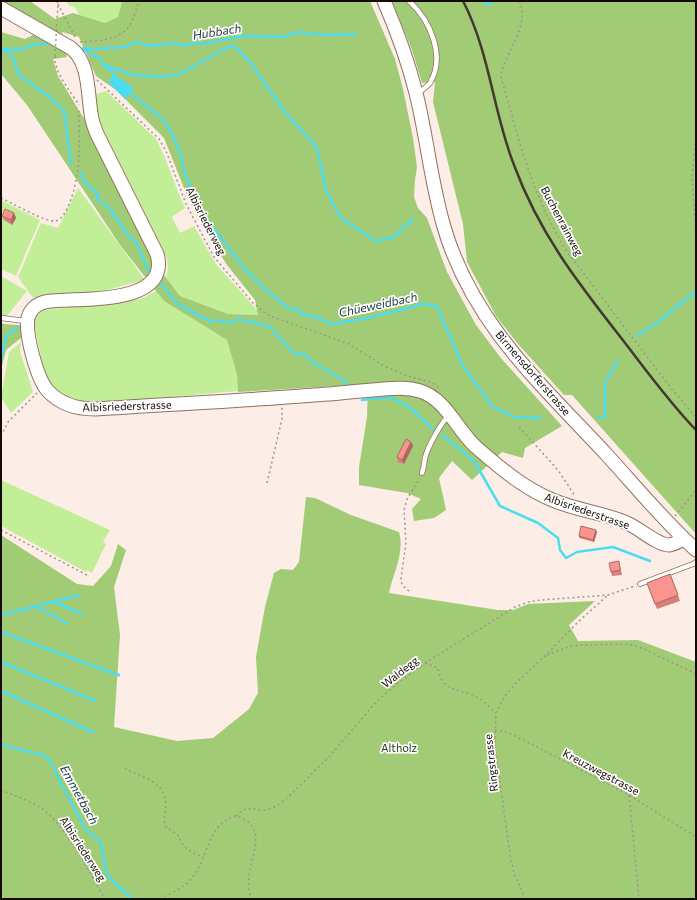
<svg xmlns="http://www.w3.org/2000/svg" width="697" height="900" viewBox="0 0 697 900" font-family="Commissioner,sans-serif">
<rect width="100%" height="100%" fill="#fceee6"/>
<path fill="#c3ee98" d="M66 1H122L118 17 105 23 79 15 75 7 69 6Z
M106 91 156 139 164 155 178 192 185 208 172 217 180 233 194 226 216 264 258 311 259 315 228 314 180 296 166 278 168 269 167 259 101 126 96 111 95 94Z
M78 188 145 280 95 293 49 295 33 298 18 277 41 223 58 228Z
M1 200 40 220 16 276 1 269Z
M1 276 27 291 6 317 1 314Z
M156 291 164 301 227 340 237 375 238 391 89 404 62 397 45 376 33 319 44 310 141 299Z
M21 342 20 351 33 392 11 413 1 397 9 352Z
M1 480 110 530 103 542 106 544 92 573 87 570 86 572 1 526Z"/>
<path fill="#a1cb74" fill-rule="evenodd" d="M1 1H30L55 19 73 13 105 23 118 17 122 1H370L395 59 403 89 413 138 417 167 415 180 414 197 418 208 427 218 447 272 476 325 500 357 562 426 525 448 523 458 502 452 472 480 452 461 439 478 446 510 434 518 414 521 412 509 421 499 407 493 359 485V467L367 417 368 384 238 392 237 375 227 340 164 301 120 245 27 105 1 74V32L25 39 49 27ZM62 32 79 37 96 76 116 90 164 138 188 198 202 225 227 265 255 300 258 315 228 314 180 296 151 258 88 125 58 76 53 59 67 57Z
M392 1H696V534L572 395H564L518 344 496 316 467 262 463 224 433 102 435 82 422 83 412 50Z
M1 324 20 325 22 337 6 350 1 370Z
M306 497 315 498 351 515 399 532C405 552 393 574 389 593L498 610H513L528 604 595 601 569 625 578 641 638 640 696 662V899H1V535L77 584 93 586 111 566 118 544 126 550 114 587 120 635 114 727 177 741 213 738 249 709 258 693 256 657 265 607 274 573 281 569 293 570 299 562Z"/>
<path fill="#4cdcf1" d="M113 74H116V76L134 88 125 99 109 83Z"/>
<g fill="none" stroke-linecap="round" stroke-linejoin="round">
<path stroke="#4cdcf1" stroke-width="2.5" d="M483 1 486 4 493 1
M83 48 94 49 125 47 138 42 150 46 176 43 184 46 195 43 202 44 244 36 283 37 297 32 330 35 356 34
M1 49 13 56 18 74 48 96 64 110 71 164
M3 49H22L33 45 51 43
M83 49 92 55 98 57 104 65 115 74
M104 65 134 75 162 77 180 74 226 48 234 46 250 62 285 112 317 148 326 190 341 218 376 241 392 238 413 219
M130 93 164 120 172 134 181 155 184 171 201 212 245 269 265 289 288 308 298 310 303 315 314 316 332 324 363 319 413 307 421 304 436 305 463 366 492 406 514 417 541 418
M81 173 85 183 98 194 96 198 113 211 112 216 117 218 127 234 136 242 149 272
M162 284 172 298 179 305H182L188 311 191 310 198 316 206 318 210 322 214 320 230 323 238 319 269 326 294 353 306 355 312 362 344 380 350 387
M637 336 654 325 696 291
M1 360 6 336 17 328
M362 400 389 397 408 406 433 429
M598 417H605V383L618 360
M442 435 474 461 500 506 538 523 558 538 560 550 566 558 577 552 613 547 650 561
M54 602 82 614
M36 607 67 623
M1 615 80 595
M1 632 119 675
M1 662 96 701
M1 691 93 732
M1 744 5 746 44 755 50 761 63 787 86 830 100 841 107 875 132 899"/>
<g stroke="#917160" stroke-width="6">
<path id="service" d="M409 1C430 20 446 56 430 83 427 87 422 90 418 93
M1 318 26 321
M422 473C424 468 424 463 425 458 428 446 440 425 448 416
M640 584 693 564 696 562"/>
</g>
<g stroke="#917160" stroke-width="15">
<path id="secondary" d="M384 1C397 31 408 61 416 93 427 137 431 183 444 227 472 323 541 384 607 455 636 487 664 521 696 550
M1 8 71 48C91 64 87 96 92 119 93 124 95 129 97 134L157 254C170 300 97 299 69 300 58 301 45 299 36 306 32 309 29 314 28 318 25 334 37 379 48 391 61 405 77 409 95 409 168 404 241 401 314 395 333 394 352 392 372 390 388 389 404 386 420 391 446 399 457 430 476 447 500 468 526 490 555 501 579 511 606 513 629 524 640 529 658 545 669 545 675 544 679 541 684 539"/>
</g>
<path stroke="#a0938c" stroke-width="1.5" stroke-dasharray="2 3" stroke-linecap="butt" d="M57 1 58 4 57 21
M519 1C531 28 504 51 501 77L522 151 531 177 545 212 565 249 671 388 696 417
M58 4 76 39
M80 42C95 41 114 41 126 30 133 23 136 10 139 1
M55 56C53 71 71 92 79 105
M97 80 159 139 166 151 186 204 214 257 253 303 268 315 349 344 384 366 408 376 431 382 438 387 437 388
M696 139 692 176 696 234
M1 198C12 203 45 222 55 221 69 219 76 182 78 170 80 150 79 130 79 111
M1 330 3 324
M519 427 558 470 575 496
M1 436 8 422 37 393
M267 483 282 419V407
M675 516 696 490
M1 530 87 575
M409 591 402 585 401 578 406 543 404 510 407 499 420 478
M547 655 568 647 581 645 628 644 642 648 696 674
M425 663 438 668C442 695 463 687 480 699 486 703 491 709 496 713
M495 730 507 732 537 747 629 795 696 837
M125 768C138 776 161 781 165 797 167 807 163 817 165 826L179 836C182 848 192 853 203 857
M1 790C14 796 29 800 41 808 66 825 89 872 105 899
M629 795 639 899
M236 816C247 804 252 811 265 810 273 809 281 803 287 798L329 757 376 702 398 683 425 663 515 607 528 602 541 600 608 595 635 586
M160 899C170 893 184 888 191 879 209 859 206 824 236 816 239 817 244 819 247 821 265 834 250 860 249 877 248 884 249 892 251 899
M526 899 514 874 510 854 495 746 496 713 504 697 516 683 546 655 578 622 608 595"/>
<use href="#service" stroke="#fff" stroke-width="4.5"/>
<use href="#secondary" stroke="#fff" stroke-width="13"/>
<path stroke="#443832" stroke-width="2.5" d="M463 1C490 53 493 112 514 165 539 233 578 283 622 339 646 370 669 402 696 430"/>
<path stroke="#a0938c" stroke-width="1.5" stroke-dasharray="2 3" stroke-linecap="butt" d="M55 56 57 21"/>
</g>
<path fill="#d67f7b" d="M14 213 16 218 12 225 4 220 2 216Z
M411 442 413 446 404 464 398 462 397 457Z
M597 532 594 542 579 538V536Z
M620 565 622 575 612 576 611 572Z
M670 574 680 601 657 609 647 583Z"/>
<path fill="#ae6864" d="M14 213 16 218 12 225 11 220Z
M411 442 413 446 404 464 402 460Z
M596 530 597 532 594 542 593 540Z"/>
<path fill="#f9948f" stroke="#ae6864" d="M5 209 14 213 11 220 2 216Z
M406 439 411 442 402 460 397 457Z
M581 526 596 530 593 540 579 536Z
M619 561 620 570 611 572 609 563Z
M670 574 678 595 655 604 647 583Z"/>
<g text-anchor="middle" stroke-width="3.5" stroke-linejoin="round" paint-order="stroke">
<g font-size="11" fill="#150a04" stroke="#fefefe">
<text transform="translate(206 221) rotate(63)" y="4">Albisriederweg</text>
<text transform="translate(562 221) rotate(62)" y="4">Buchenrainweg</text>
<text transform="translate(533 373) rotate(49)" y="4">Birmensdorferstrasse</text>
<text transform="translate(127 406) rotate(-2)" y="4">Albisriederstrasse</text>
<text transform="translate(587 511) rotate(19)" y="4">Albisriederstrasse</text>
<text transform="translate(400 672) rotate(-38)" y="4">Waldegg</text>
<text transform="translate(491 763) rotate(-96)" y="4">Ringstrasse</text>
<text transform="translate(601 772) rotate(28)" y="4">Kreuzwegstrasse</text>
<text transform="translate(83 849) rotate(57)" y="4">Albisriederweg</text>
</g>
<g font-size="11" fill="#253612" stroke="#fefefe">
<text x="399" y="752">Altholz</text>
</g>
<g font-size="12" font-style="italic" fill="#1c3438" stroke="#fefefe">
<text transform="translate(217 32) rotate(-9)" y="4">Hubbach</text>
<text transform="translate(378 305) rotate(-12)" y="4">Chüeweidbach</text>
<text transform="translate(79 795) rotate(61)" y="4">Emmetbach</text>
</g>
</g>
<rect width="697" height="900" fill="none" stroke="#150a04" stroke-width="4"/>
</svg>
